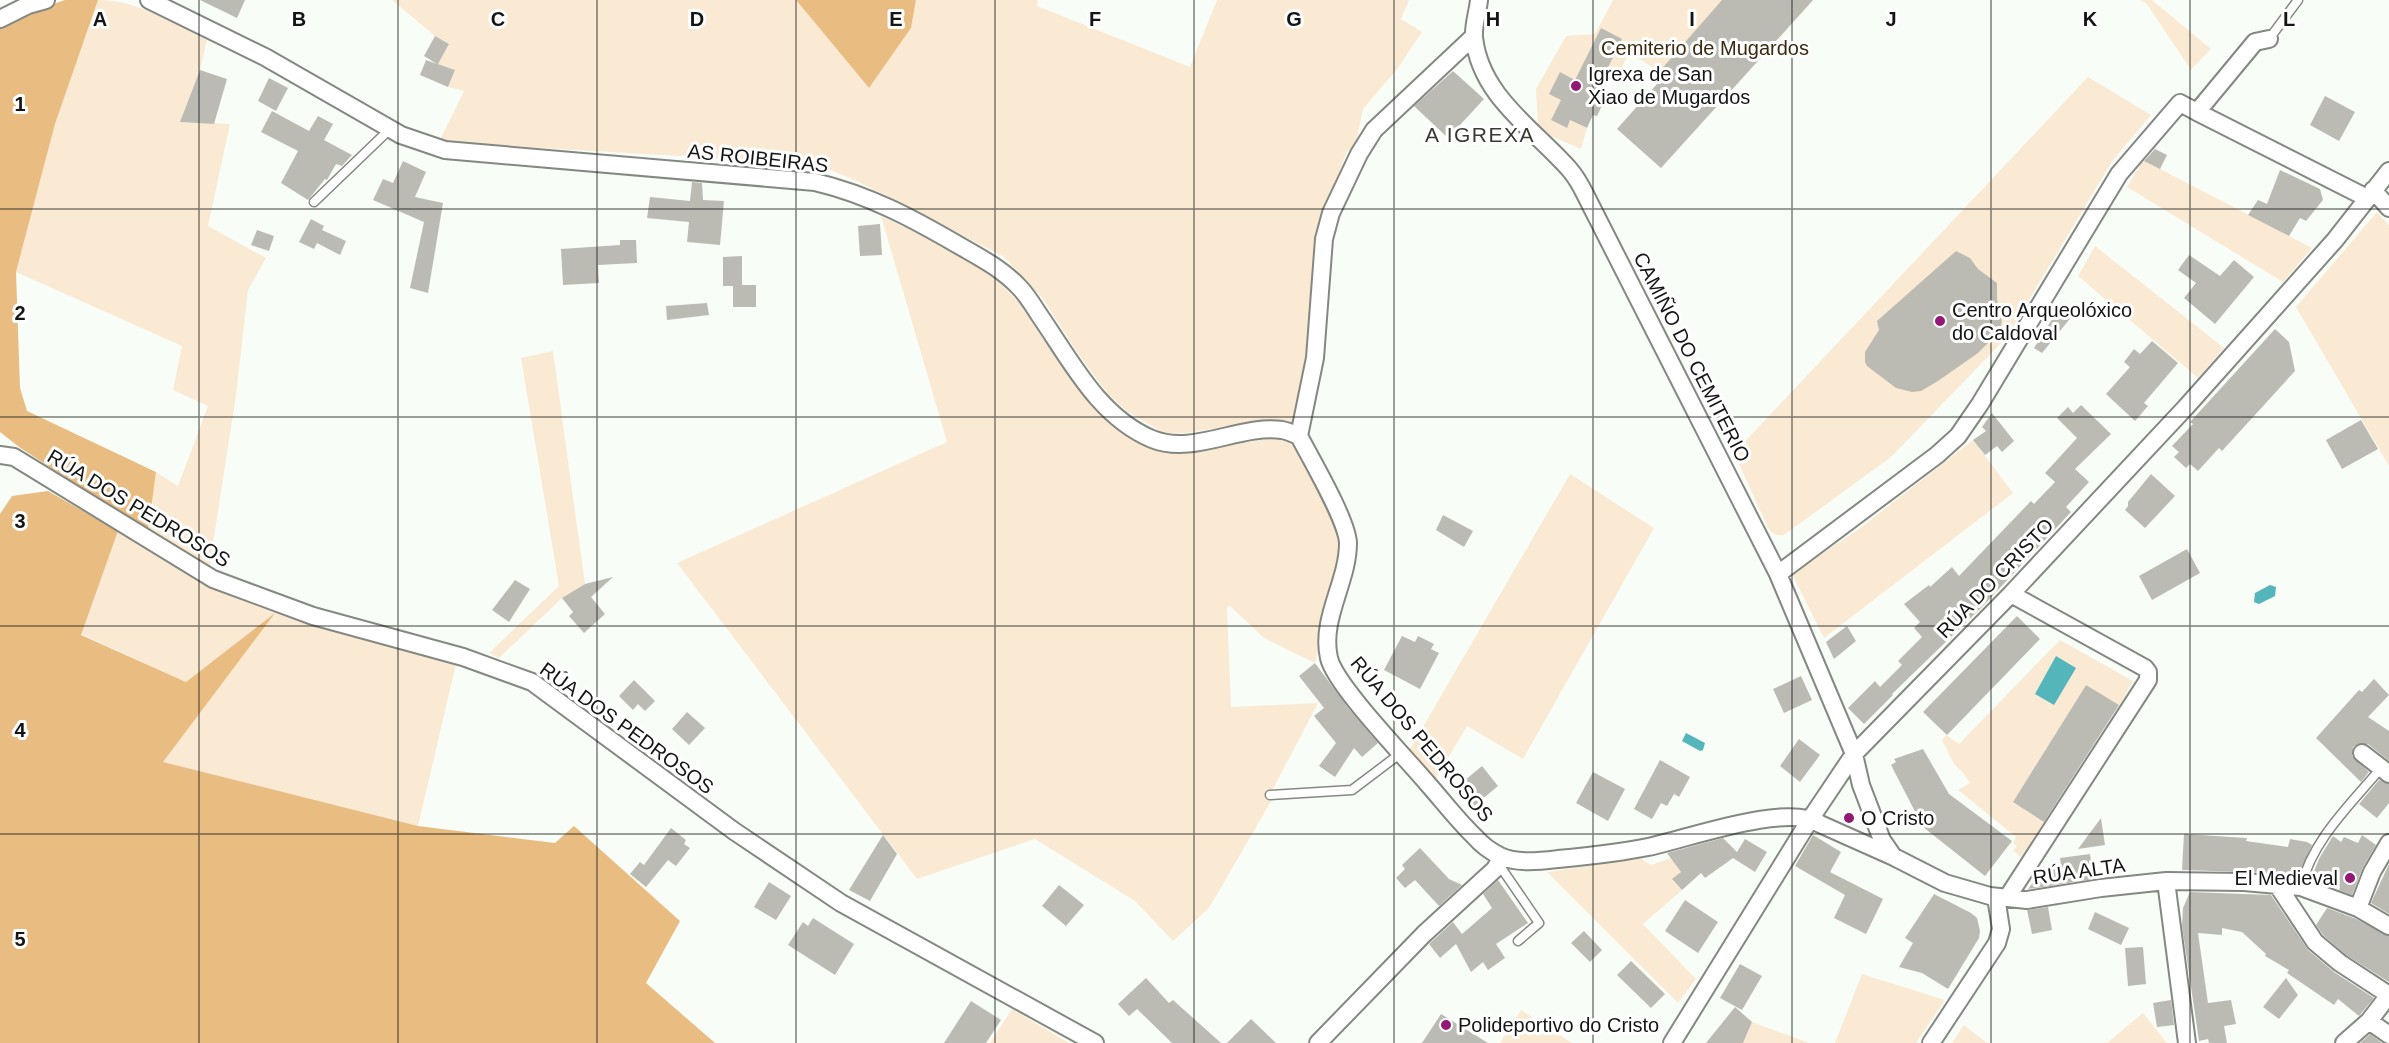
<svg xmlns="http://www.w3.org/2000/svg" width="2389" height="1043" viewBox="0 0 2389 1043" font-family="Helvetica,sans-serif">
<rect width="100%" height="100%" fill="#f8fdf7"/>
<path fill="#fbead3" d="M98 0C138 0 173 23 207 40L200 70 181 122 230 124 208 226 266 258 248 290 236 395 209 570 148 531 156 472 178 486 208 406 173 390 182 346 16 272 55 124Z
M392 0H796L869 88 911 28 916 0H1038L1037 6 1190 67 1217 0H1409L1401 19 1422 32 1398 68 1363 109 1356 143 1346 153 1319 226 1308 374 1295 422 1229 426 1187 433H1164L1128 412 1108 394 1078 354 1043 299 1004 257 859 182 816 164 439 142 464 91 448 87 455 70 438 64 449 44 435 36Z
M1613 0H1805L1810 4 1661 168 1617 129 1665 75 1638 58 1642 51 1633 46 1620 71 1588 55 1575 80 1560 72 1561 100 1551 120 1566 128 1570 120 1587 128 1581 149 1548 135 1538 125 1536 89 1566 36 1595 34Z
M2140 0H2152L2211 49 2191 70 2147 4Z
M2088 77 2151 115 2113 160 2006 338 1891 457 1784 535C1776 536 1773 534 1768 528L1734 453Z
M2143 160 2312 248 2283 282 2127 187Z
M2377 212 2389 225V466L2296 307Z
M881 216 962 255 991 273 1019 303 1079 390 1112 426 1153 450 1190 453 1271 438 1292 442 1305 458 1327 501 1338 533 1340 557 1315 663 1264 638 1230 606 1227 607 1231 707 1318 703 1273 789 1270 803 1209 908 1173 941 1135 901 1035 839 917 879 677 563 947 442Z
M2095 246 2224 348 2198 378 2078 276Z
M553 351 585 584 562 598 499 658 489 653 559 586 521 358Z
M1973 440 2013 493 1824 638 1792 574 1859 529Z
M1570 474 1654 528 1523 759 1467 726 1435 780 1409 751Z
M118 531 204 583 275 613 456 664 418 826 162 762 273 615 186 682 81 634Z
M2060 640 2133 681 2119 706 2086 685 2013 802 2046 823 2021 857 2013 851 2017 846 2013 843 2016 837 1958 790 1970 783 1963 773 1954 764 1942 740 1946 735 1959 744Z
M1640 858 1651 865 1671 858 1681 872 1672 880 1682 890 1643 924 1696 979 1678 1003 1547 872Z
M1862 974 1945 1000 1916 1043H1835Z
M1012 1009 1017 1012 1069 1043H990Z
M1521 1010 1572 1043H1500Z
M2143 1013 2167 1043H2107Z
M1752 1022 1809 1043H1743Z
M1964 1025 1987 1043H1952Z"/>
<path fill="#e9bd82" d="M65 0H98L55 124 16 272 20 388 27 411 156 472 148 531 19 447 0 432V27L32 11Z
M796 0H916L911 28 869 88Z
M48 491 118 531 81 635 186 682 275 613 163 762 418 826 555 843 574 826 680 921 646 983 715 1043H0V514L12 496Z"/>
<path fill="#54b5bb" d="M2270 585 2276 587 2275 596 2259 604 2254 602 2255 593Z
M2056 656 2076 668 2054 705 2035 694Z
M1686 733 1705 743 1703 750 1700 751 1682 741Z"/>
<path fill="#bbbbb4" d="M200 0H245L237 18Z
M1722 0H1813L1661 168 1617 129 1665 75 1659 72Z
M1601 28 1622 39 1596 92 1606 97 1597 116 1593 115 1587 128 1570 120 1567 128 1551 120 1561 100 1549 94 1560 72 1575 80Z
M435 36 449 44 438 64 455 70 448 87 420 75 426 60 437 64 424 56Z
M200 70 227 79 214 124 180 122Z
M1453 71 1484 99 1448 138 1414 106Z
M269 78 288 88 276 111 258 101Z
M2325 96 2355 112 2339 141 2310 125Z
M272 111 309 131 318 116 333 124 324 140 352 155 342 166 336 164 327 180 325 179 308 200 281 183 298 151 261 132Z
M2155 149 2167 155 2160 169 2144 161Z
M403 161 426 172 415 197 443 203 428 293 410 288 424 222 373 200 383 179 393 183Z
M2280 170 2320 189 2323 200 2306 221 2300 218 2289 236 2248 215 2258 200 2267 204Z
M692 182 702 183 703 200 724 201 720 245 687 242 689 222 647 218 650 197 690 201Z
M311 219 324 226 322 230 346 241 340 255 317 243 314 249 299 242Z
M880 224 882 255 860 256 858 226Z
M257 230 274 236 269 251 251 245Z
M620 240H636L637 263 598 265 599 283 563 285 561 249 620 245Z
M1956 251 1970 258 1978 269 1997 283V299L2002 322 2000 328 1997 334 1978 353 1938 381 1921 391 1912 392 1896 388 1867 366 1865 362V352L1879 330 1877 321Z
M2189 255 2220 276 2234 260 2254 277 2215 324 2184 298 2196 283 2178 270Z
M742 256V285H756V307H733V286H723V257Z
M707 303 709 315 667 320 666 306Z
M2061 305 2073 315 2042 353 2034 348Z
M2275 329 2289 342 2295 371 2222 451 2219 448 2198 471 2190 464 2186 468 2174 457 2179 452 2172 446 2193 424 2190 422Z
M2152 341 2178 363 2144 403 2148 406 2135 421 2106 394 2130 367 2124 362 2134 349 2140 354Z
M2081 405 2111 434 2075 469 2089 482 2066 507 2071 512 1983 606 1892 694 1893 695 1864 724 1848 708 1875 681 1880 687 1902 665 1898 661 1922 637 1914 628 1920 622 1904 604 1929 585 1930 587 1952 567 1959 576 2031 501 2034 504 2055 482 2045 473 2077 438 2057 418 2068 407 2073 413Z
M1992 413 2014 441 2002 452 1997 446 1985 455 1973 440 1986 431 1982 427Z
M2361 420 2378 449 2342 469 2326 440Z
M2151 474 2175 496 2145 528 2125 510 2128 506V502Z
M1443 515 1473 531 1464 547 1436 530Z
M2187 549 2200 573 2152 600 2139 576Z
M613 577 591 597 605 614 584 633 569 616 573 612 562 598 585 584Z
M515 580 530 589 509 622 492 610Z
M2017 616 2040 639 1947 735 1923 712Z
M1847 626 1856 641 1834 659 1826 642Z
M1402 636 1415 642 1418 636 1434 644 1431 649 1439 653 1420 689 1384 670Z
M1315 663 1349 709 1378 743 1362 757 1354 748 1335 777 1319 766 1336 743 1314 716 1324 708 1299 676Z
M1801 676 1812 700 1784 713 1773 689Z
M2374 679 2389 695 2368 717 2389 731V761L2368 744H2358L2353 747 2352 756 2369 772 2361 782 2316 738 2359 690 2362 692Z
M634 680 655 701 645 711 638 704 633 710 619 696Z
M2086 685 2119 705 2044 822 2013 802Z
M687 712 705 728 689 745 672 729Z
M1799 739 1820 755 1800 782 1780 766Z
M1923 749 1949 794 2012 841 1985 876 1923 827 1891 765 1896 762 1894 759Z
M1660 760 1690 777 1679 797 1674 794 1667 806 1661 803 1652 819 1634 809Z
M1482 766 1498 786 1474 806 1458 786Z
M1593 772 1625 789 1608 821 1576 803Z
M2379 780 2389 784V803L2377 818 2359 804Z
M2101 818 2105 845 2078 849Z
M671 828 686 840 684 844 690 848 676 866 668 860 646 887 630 874 640 862 644 865Z
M2184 834 2247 838 2246 841 2288 847 2290 839 2307 842 2312 845 2298 876 2245 872 2182 870Z
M883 835 897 854 870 901 849 890Z
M1813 835 1841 852 1830 872 1883 899 1866 934 1834 918 1845 895 1795 866Z
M2362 835 2376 845 2363 867 2352 895 2339 890 2340 887 2311 878 2320 857 2333 836 2341 842 2344 837 2358 843Z
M1723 838 1737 852 1745 839 1767 852 1755 872 1733 858 1705 878 1701 873 1682 890 1672 879 1681 872 1667 853Z
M1420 848 1449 879 1462 885 1439 906 1415 880 1405 888 1396 878 1405 869 1402 865Z
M2090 854 2094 879 2028 889 2043 869 2061 866 2060 858Z
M2389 864V914L2371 903Z
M1498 880 1528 923 1496 944 1505 958 1488 970 1483 962 1471 972 1456 944 1440 958 1429 944 1453 922 1462 934 1492 908 1483 894Z
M769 882 791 896 776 920 754 907Z
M1059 885 1084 905 1066 926 1042 906Z
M2190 892 2271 895 2308 950 2334 972 2374 998 2359 1016 2338 999 2334 1005 2287 973 2289 970 2265 956 2266 954 2242 932 2222 928V935L2198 933 2208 1003 2231 1000 2236 1024 2224 1026 2227 1043H2209L2208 1039 2199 1041 2182 926 2183 908Z
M1934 894 1971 913 1977 918 1980 931 1979 938 1948 989 1922 973 1899 967 1913 943 1905 938Z
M1685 900 1718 922 1698 953 1665 931Z
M2048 907 2052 930 2032 934 2027 910Z
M2327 908 2354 918 2389 936V982L2346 955 2323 935 2316 925Z
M2095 912 2129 928 2121 945 2088 929Z
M813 918 854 944 835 975 788 945 803 922 808 926Z
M1584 931 1602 950 1590 962 1571 943Z
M2143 947 2146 984 2128 986 2125 948Z
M1631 961 1665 994 1651 1008 1617 975Z
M1740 964 1762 976 1742 1010 1720 998Z
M1146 978 1169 1003 1173 1000 1221 1043H1172L1137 1009 1129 1016 1118 1004Z
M2286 978 2298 995 2279 1019 2263 1007Z
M2171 1000 2174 1025 2157 1027 2153 1003Z
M971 1001 1001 1020 986 1043H944Z
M1735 1007 1752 1022 1743 1043H1706Z
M1441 1014 1488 1043H1422Z
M1251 1019 1276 1043H1227Z
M2370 1034 2382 1043H2360Z"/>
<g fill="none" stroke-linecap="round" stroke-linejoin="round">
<g stroke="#848882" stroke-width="11">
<path id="lane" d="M2269 39 2298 0
M314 202 390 129
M1270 795 1352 790 1401 753
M1501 860 1502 869 1539 923 1518 941
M2301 887C2312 840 2351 804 2381 768"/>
</g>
<g stroke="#848882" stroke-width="20">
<path id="street" d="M149 0 265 57 401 135 445 150 815 182C869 195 912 218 960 246 981 258 1002 269 1019 287 1027 295 1034 307 1040 316 1071 361 1099 417 1152 439 1193 456 1240 424 1282 430 1288 431 1294 434 1299 436
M1479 0C1478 11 1473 26 1474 37 1480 96 1534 129 1570 170 1576 177 1581 186 1585 194L1778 574 1854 754 1861 785 1882 840 1893 856
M0 19 28 5 46 0
M2269 39 2255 42 2197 112 2367 198
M2373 190 2389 208
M1299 436C1311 459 1347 520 1348 543 1348 582 1320 619 1329 658 1335 685 1406 758 1427 783 1443 801 1458 821 1475 837 1481 844 1492 852 1500 856 1517 864 1541 861 1558 859 1589 856 1619 853 1648 847 1687 839 1787 802 1820 824L1894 857 1945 883 1990 896 2027 900 2101 888 2166 881 2244 882 2301 887 2358 908 2389 926
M1299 436 1315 358 1324 239 1331 213 1359 154 1374 130 1474 36
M0 455 14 457 213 579 313 616 463 657 532 682 734 831 841 903 1095 1043
M1778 574 1937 455 1958 436 1980 404 2119 174 2180 103 2197 112
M2362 753 2389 774
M2166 881 2187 1043
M2278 886 2315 942 2340 963 2389 995
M2007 898 2148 680V672L2145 668 2011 594
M2358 908 2372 872 2389 843
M2369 1021 2389 1035
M1318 1043 1424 934 1495 869 1501 857
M1672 1043 1811 818 1854 754 2011 594 2186 407 2335 240 2389 171
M1931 1043 1997 943 2001 929 1996 897
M2344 1043 2369 1021 2389 995"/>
</g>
<use href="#lane" stroke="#fff" stroke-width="8"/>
<use href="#street" stroke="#fff" stroke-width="16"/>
</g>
<path fill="none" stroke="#141614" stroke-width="1.5" stroke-opacity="0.55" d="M199 0V1043M398 0V1043M597 0V1043M796 0V1043M995 0V1043M1194 0V1043M1394 0V1043M1593 0V1043M1792 0V1043M1991 0V1043M2190 0V1043M0 209H2389M0 417H2389M0 626H2389M0 834H2389"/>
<g fill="#921976" stroke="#fff" stroke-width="2">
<circle cx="1576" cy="86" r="6"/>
<circle cx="1940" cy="321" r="6"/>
<circle cx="1849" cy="818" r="6"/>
<circle cx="2350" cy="878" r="6"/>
<circle cx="1446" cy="1025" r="6"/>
</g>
<g text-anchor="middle" stroke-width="6" stroke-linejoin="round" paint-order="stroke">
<g font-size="20" fill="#3b290e" stroke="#fff">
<text x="1705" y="55">Cemiterio de Mugardos</text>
</g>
<g font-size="20" fill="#141614" stroke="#fff" text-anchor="start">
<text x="1588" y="81">Igrexa de San<tspan x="1588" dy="23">Xiao de Mugardos</tspan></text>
<text x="1952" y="317">Centro Arqueolóxico<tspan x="1952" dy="23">do Caldoval</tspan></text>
<text x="1861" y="825">O Cristo</text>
<text x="2338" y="885" text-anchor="end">El Medieval</text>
<text x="1458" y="1032">Polideportivo do Cristo</text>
</g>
<g font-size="20" fill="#141614" stroke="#fff">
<text transform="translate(758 158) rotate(6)" y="7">AS ROIBEIRAS</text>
<text transform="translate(1692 357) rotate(63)" y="7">CAMIÑO DO CEMITERIO</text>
<text transform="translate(139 508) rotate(31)" y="7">RÚA DOS PEDROSOS</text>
<text transform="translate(1995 578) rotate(-46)" y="7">RÚA DO CRISTO</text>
<text transform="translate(627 728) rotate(36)" y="7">RÚA DOS PEDROSOS</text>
<text transform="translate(1422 739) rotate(50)" y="7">RÚA DOS PEDROSOS</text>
<text transform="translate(2079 871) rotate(-8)" y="7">RÚA ALTA</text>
</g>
<g font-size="21" letter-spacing="1.5" fill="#373a35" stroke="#fff">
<text x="1480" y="142">A IGREXA</text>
</g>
</g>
<g font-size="20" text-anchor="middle" font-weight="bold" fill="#141614" stroke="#fff" stroke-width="6" stroke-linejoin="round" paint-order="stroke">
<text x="100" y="26">A</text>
<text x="299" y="26">B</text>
<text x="498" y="26">C</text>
<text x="697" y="26">D</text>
<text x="896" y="26">E</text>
<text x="1095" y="26">F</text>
<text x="1294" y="26">G</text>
<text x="1493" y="26">H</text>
<text x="1692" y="26">I</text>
<text x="1891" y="26">J</text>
<text x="2090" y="26">K</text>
<text x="2289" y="26">L</text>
<text x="20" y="111">1</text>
<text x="20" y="320">2</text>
<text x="20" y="528">3</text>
<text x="20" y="737">4</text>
<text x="20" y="946">5</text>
</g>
</svg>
